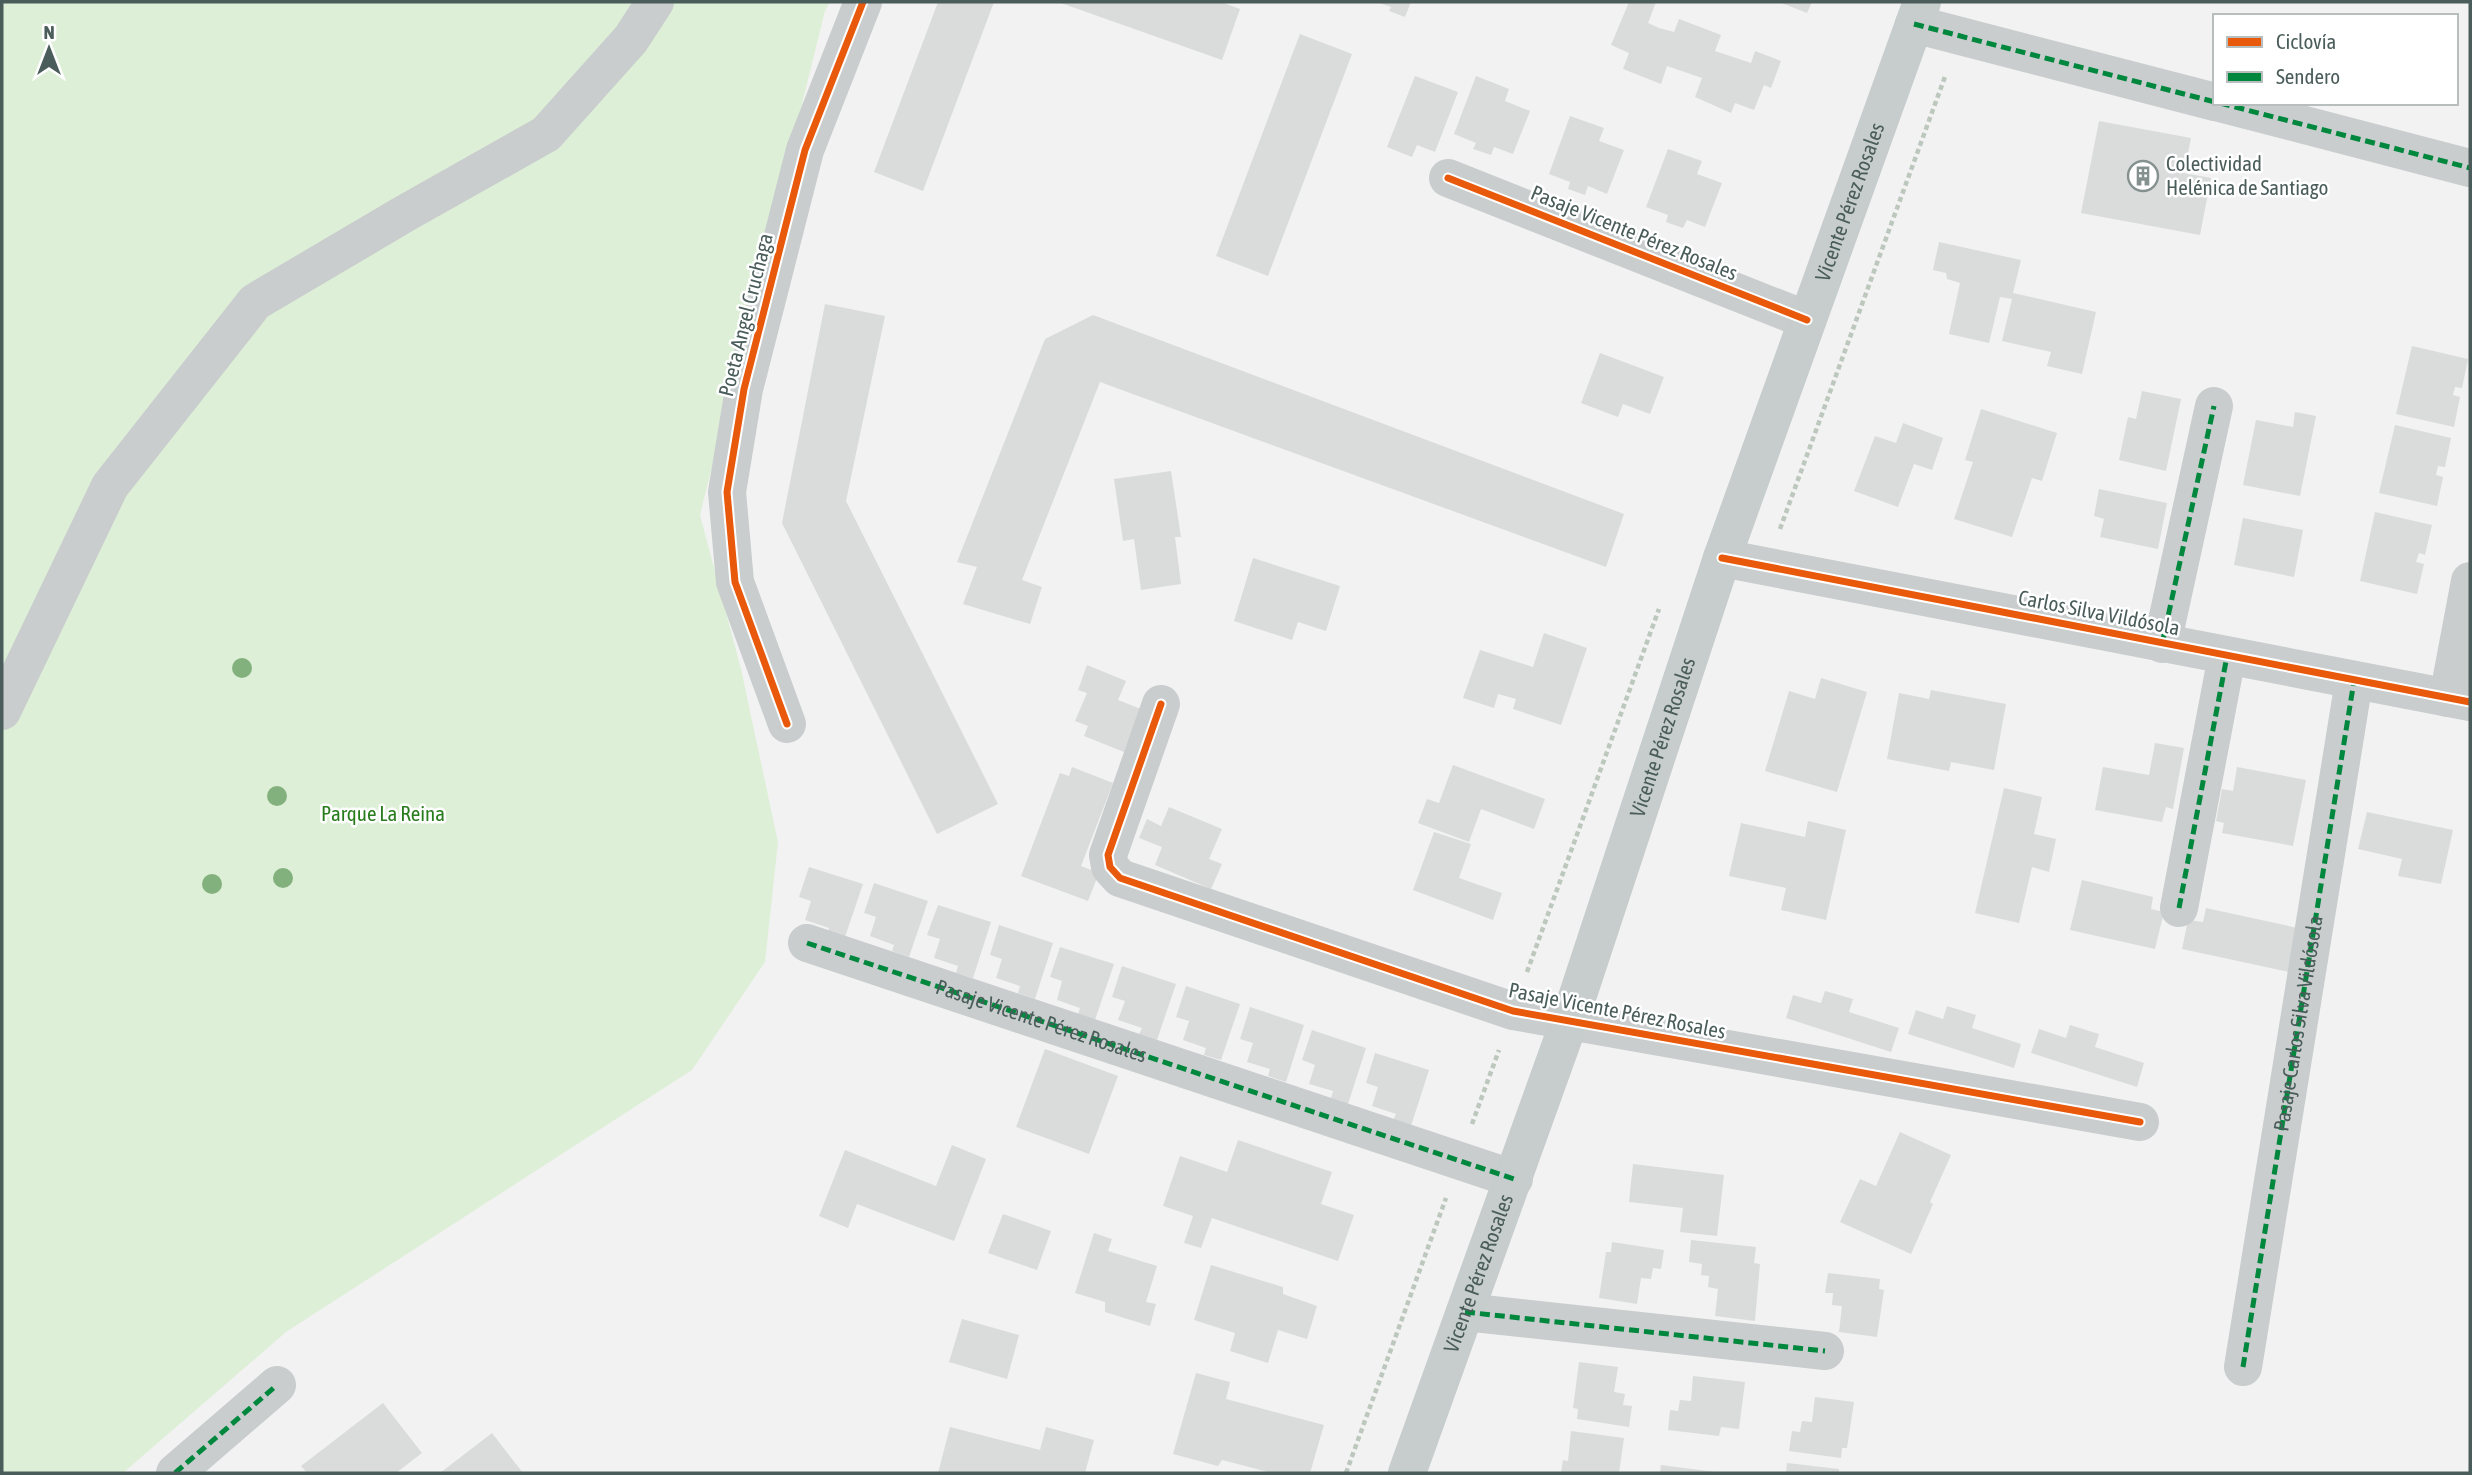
<svg xmlns="http://www.w3.org/2000/svg" width="2472" height="1475" viewBox="0 0 2472 1475" font-family="'Asap Condensed',sans-serif">
<rect width="100%" height="100%" fill="#f2f2f2"/>
<path fill="#deefd8" d="M2 2H830L825 11 700 515 741 669 778 842 765 962 692 1070 286 1332 123 1473H2Z"/>
<path fill="#dadbdb" d="M938 2H994L923 191 874 172Z
M1058 2H1221L1240 9 1222 60Z
M1376 2H1411L1405 17 1389 11 1391 7Z
M1629 2H1656L1648 23 1659 28 1674 32 1679 19 1721 35 1715 51 1751 63 1755 51 1781 61 1771 88 1764 85 1754 110 1735 103 1731 113 1695 97 1702 78 1667 66 1661 84 1623 69 1629 53 1611 45Z
M1779 2H1812L1807 13Z
M1300 34 1352 54 1268 276 1216 256Z
M1415 76 1458 92 1435 152 1417 145 1412 157 1387 147Z
M1476 76 1509 89 1505 101 1530 111 1513 154 1494 147 1491 155 1473 149 1476 143 1454 134Z
M1570 116 1604 128 1599 141 1624 150 1607 194 1588 186 1585 195 1568 189 1570 182 1549 174Z
M2099 121 2191 138 2184 173 2211 178 2200 235 2081 213Z
M1668 149 1702 161 1697 174 1722 183 1705 227 1687 220 1683 228 1666 222 1668 215 1646 207Z
M1939 242 2021 260 2013 293 2096 312 2082 374 2047 366 2051 352 2002 341 2012 299 2000 297 1989 343 1949 334 1960 283 1947 279 1946 273 1933 270Z
M825 304 885 316 846 501 998 804 937 834 782 523Z
M1093 315 1624 514 1606 567 1100 382 1022 580 1042 587 1030 624 963 604 977 567 957 562 1045 339Z
M2412 346 2468 359 2462 388 2455 387 2453 395 2460 397 2454 427 2396 414Z
M1600 353 1664 377 1650 414 1623 404 1618 417 1581 403Z
M2142 391 2181 399 2166 471 2119 460 2128 417 2136 419Z
M1981 409 2057 433 2042 481 2032 478 2012 537 1954 519 1973 462 1965 460Z
M2295 412 2316 416 2300 496 2243 485 2256 420 2293 427Z
M1903 423 1943 438 1932 470 1914 464 1898 507 1854 491 1875 436 1896 443Z
M2395 425 2451 438 2445 467 2438 466 2436 475 2443 477 2437 506 2379 493Z
M1171 471 1181 537H1175L1181 584 1141 590 1134 539 1123 541 1114 479Z
M2099 489 2167 503 2158 549 2100 537 2104 519 2094 516Z
M2375 512 2432 525 2425 555 2419 553 2416 562 2424 564 2417 594 2360 581Z
M2243 518 2303 530 2294 577 2234 565Z
M1253 558 1340 586 1326 631 1298 622 1292 640 1234 621Z
M1544 633 1587 648 1561 725 1513 709 1516 699 1498 694 1494 708 1463 698 1480 650 1533 667Z
M1087 665 1126 681 1118 700 1141 709 1124 752 1084 736 1088 726 1075 721 1087 693 1078 690Z
M1821 678 1867 692 1837 792 1765 771 1789 691 1815 699Z
M1931 690 2006 704 1994 770 1951 762 1949 771 1887 759 1899 693 1929 699Z
M2155 743 2184 748 2173 809 2166 807 2162 822 2095 810 2103 767 2149 775Z
M1453 765 1545 799 1534 829 1481 809 1469 842 1418 823 1427 799 1439 803Z
M1072 767 1113 783 1081 866 1099 873 1088 901 1021 876 1060 773 1069 776Z
M2237 767 2306 780 2293 846 2222 833 2224 823 2216 821 2222 789 2233 791Z
M2004 788 2042 797 2034 834 2056 839 2049 872 2032 867 2019 923 1975 913Z
M1169 807 1222 829 1209 859 1222 864 1211 889 1155 865 1162 847 1139 838 1147 819 1161 826Z
M2367 812 2453 830 2441 884 2398 876 2402 859 2358 849Z
M1808 821 1846 830 1826 920 1781 910 1786 888 1729 876 1741 823 1805 837Z
M1434 832 1471 844 1459 878 1502 893 1493 920 1413 890Z
M809 867 863 884 844 940 827 935 829 928 805 920 811 901 799 897Z
M2082 880 2153 897 2151 909 2164 912 2155 949 2070 930Z
M874 883 928 901 909 957 892 951 894 945 870 936 876 917 864 913Z
M938 905 991 922 973 978 956 973 958 966 934 958 940 939 927 935Z
M2206 908 2298 928 2289 972 2182 949 2188 920 2203 922Z
M999 925 1053 943 1035 999 1018 993 1020 986 996 978 1002 959 990 955Z
M1060 947 1114 964 1095 1020 1078 1015 1080 1008 1057 1000 1062 981 1050 977Z
M1122 966 1176 984 1157 1040 1139 1034 1142 1028 1118 1020 1125 1001 1112 997Z
M1186 986 1240 1004 1221 1060 1204 1055 1206 1048 1183 1040 1189 1021 1176 1017Z
M1825 991 1853 999 1849 1012 1899 1028 1891 1052 1786 1018 1793 995 1821 1003Z
M1947 1006 1976 1015 1972 1028 2021 1044 2014 1068 1908 1034 1916 1010 1943 1019Z
M1250 1007 1304 1025 1286 1082 1268 1076 1270 1069 1247 1062 1253 1043 1240 1039Z
M2070 1025 2099 1034 2095 1047 2144 1063 2137 1087 2031 1053 2039 1029 2066 1038Z
M1312 1030 1366 1048 1348 1104 1331 1098 1333 1091 1309 1084 1315 1065 1302 1060Z
M1045 1049 1118 1076 1089 1154 1016 1127Z
M1375 1053 1429 1070 1411 1126 1393 1121 1396 1114 1372 1106 1378 1087 1366 1083Z
M1900 1132 1951 1155 1930 1202 1933 1204 1911 1254 1840 1222 1860 1179 1876 1186Z
M1238 1140 1332 1172 1321 1204 1354 1215 1338 1261 1212 1218 1201 1248 1184 1243 1193 1216 1163 1206 1180 1156 1227 1172Z
M952 1145 986 1159 954 1241 857 1204 848 1228 819 1216 845 1150 936 1186Z
M1633 1164 1724 1175 1717 1236 1680 1232 1683 1208 1629 1202Z
M1003 1214 1051 1231 1037 1270 988 1253Z
M1094 1233 1112 1239 1108 1251 1157 1266 1146 1302 1156 1304 1150 1326 1105 1312V1302L1075 1293Z
M1691 1240 1756 1247 1754 1263 1760 1264 1755 1321 1715 1316 1718 1289 1708 1287 1709 1276 1701 1275 1702 1264 1689 1262Z
M1612 1242 1664 1250 1661 1269 1653 1268 1651 1279 1641 1278 1637 1304 1599 1298 1606 1252H1611Z
M1211 1265 1283 1287V1294L1317 1306 1307 1339 1278 1330 1268 1363 1230 1351 1235 1333 1194 1320Z
M1828 1273 1880 1279 1879 1289 1884 1290 1877 1337 1839 1332 1842 1306 1832 1305 1833 1293H1825Z
M962 1319 1019 1335 1007 1379 949 1362Z
M1579 1362 1618 1367 1614 1392 1625 1394 1623 1405 1632 1406 1629 1427 1577 1419 1578 1409 1573 1408Z
M1196 1373 1230 1382 1226 1399 1324 1425 1310 1473H1272L1222 1460 1218 1466 1173 1454Z
M1693 1376 1745 1382 1739 1429 1721 1427 1719 1436 1668 1430 1670 1410 1678 1411 1680 1400 1691 1401Z
M1815 1397 1854 1402 1847 1448H1842L1841 1458 1789 1451 1792 1431 1800 1432 1802 1421 1812 1422Z
M383 1403 422 1453 396 1473H307L301 1466Z
M950 1427 1040 1450 1046 1427 1094 1440 1085 1473H938Z
M1571 1431 1624 1438 1619 1473H1561L1563 1460 1568 1461Z
M492 1433 523 1473H440Z
M1787 1463 1839 1469V1473H1786Z
M1661 1465 1715 1472V1473H1660Z"/>
<g fill="none" stroke-linecap="round" stroke-linejoin="round">
<path stroke="#bcc7bd" stroke-width="4.5" stroke-dasharray="5 3.5" stroke-linecap="butt" d="M1780 529 1946 74
M1527 972 1659 609
M1472 1124 1499 1050
M1346 1473 1446 1198"/>
<g stroke="#c9cdcd" stroke-width="38">
<path d="M1914 24 2215 102"/>
<path d="M2220 103 2470 168"/>
<path d="M1448 178 1807 320"/>
<path d="M1722 558 2470 702"/>
<path d="M2162 644 2214 406"/>
<path d="M2448 698 2470 581"/>
<path d="M1161 704 1108 855 1110 867 1120 878 1513 1011 2140 1122"/>
<path d="M2 711 110 486 255 302 404 214 546 134 631 39 655 2"/>
<path d="M787 724 735 582 727 492 744 389 805 150 863 2"/>
<path d="M2179 908 2227 656"/>
<path d="M807 943 1514 1179"/>
<path d="M1465 1312 1825 1351"/>
<path id="s1" d="M2243 1367 2354 681"/>
<path d="M175 1473 277 1385"/>
</g>
<path stroke="#c7cdcc" stroke-width="38" id="s2" d="M1407 1473 1569 1022 1722 558 1922 2"/>
<g stroke="#00873e" stroke-width="5" stroke-dasharray="10 5" stroke-linecap="butt">
<path d="M1914 24 2215 102"/>
<path d="M2220 103 2470 168"/>
<path d="M2162 644 2214 406"/>
<path d="M2179 908 2227 656"/>
<path id="s3" d="M807 943 1514 1179"/>
<path d="M1465 1312 1825 1351"/>
<path d="M2243 1367 2354 681"/>
<path d="M175 1473 277 1385"/>
</g>
<g stroke="#fff" stroke-width="11">
<path id="cycleway" d="M1448 178 1807 320
M1722 558 2470 702
M1161 704 1108 855 1110 867 1120 878 1513 1011 2140 1122
M787 724 735 582 727 492 744 389 805 150 863 2"/>
</g>
<use href="#cycleway" stroke="#e8590c" stroke-width="7"/>
</g>
<g fill="#83b17d">
<circle cx="242" cy="668" r="10"/>
<circle cx="277" cy="796" r="10"/>
<circle cx="283" cy="878" r="10"/>
<circle cx="212" cy="884" r="10"/>
</g>
<defs>
<g id="building-ring" transform="scale(1.575)"><circle r="9.5" fill="#fff" stroke="#85918f" stroke-width="1.5"/><path d="M-4-6H4V6H1V3H-1V6H-4ZM-2.5-4.3h1.7v1.8h-1.7ZM.8-4.3h1.7v1.8H.8ZM-2.5-1h1.7V.8h-1.7ZM.8-1h1.7V.8H.8Z" fill="#85918f"/></g>
</defs>
<g fill-rule="evenodd">
<use href="#building-ring" x="2143" y="176"/>
</g>
<g text-anchor="middle" stroke-width="5" stroke-linejoin="round" paint-order="stroke">
<g font-size="21" fill="#4a5d5a" stroke="#fff" text-anchor="start">
<text x="2166" y="171">Colectividad<tspan x="2166" dy="24">Helénica de Santiago</tspan></text>
</g>
<g font-size="21" fill="#4a5d5a" stroke="#fff">
<text dy="7" stroke="none"><textPath href="#s2" startOffset="1346">Vicente Pérez Rosales</textPath></text>
<text transform="translate(1634 233) rotate(22)" y="7">Pasaje Vicente Pérez Rosales</text>
<text transform="translate(746 315) rotate(-76)" y="7">Poeta Angel Cruchaga</text>
<text transform="translate(2099 613) rotate(11)" y="7">Carlos Silva Vildósola</text>
<text dy="7" stroke="none"><textPath href="#s2" startOffset="779">Vicente Pérez Rosales</textPath></text>
<text transform="translate(1617 1011) rotate(11)" y="7">Pasaje Vicente Pérez Rosales</text>
<text dy="7" stroke="none"><textPath href="#s3" startOffset="247">Pasaje Vicente Pérez Rosales</textPath></text>
<text dy="7" stroke="none"><textPath href="#s1" startOffset="348">Pasaje Carlos Silva Vildósola</textPath></text>
<text dy="7" stroke="none"><textPath href="#s2" startOffset="212">Vicente Pérez Rosales</textPath></text>
</g>
<g font-size="21" fill="#297c1d" stroke="#fff">
<text x="383" y="821">Parque La Reina</text>
</g>
</g>
<rect width="2472" height="1475" fill="none" stroke="#4a5d5a" stroke-width="7"/>
<rect x="2213" y="14" width="245" height="91" fill="#ffffff" stroke="#b7bebd" stroke-width="2"/>
<rect x="2227" y="37" width="35" height="10" fill="#e8590c" stroke="#b7bebd" stroke-width="2"/>
<text x="2276" y="49" font-size="21" fill="#4a5d5a">Ciclovía</text>
<rect x="2227" y="72" width="35" height="10" fill="#00873e" stroke="#b7bebd" stroke-width="2"/>
<text x="2276" y="84" font-size="21" fill="#4a5d5a">Sendero</text>
<g transform="translate(49 49)" stroke="#ffffff" stroke-width="5" paint-order="stroke">
<path d="M0-5L12 26L0 18L-12 26Z" fill="#4a5d5a"/>
<text y="-10" font-size="19" font-weight="bold" text-anchor="middle" fill="#4a5d5a">N</text>
</g>
</svg>
